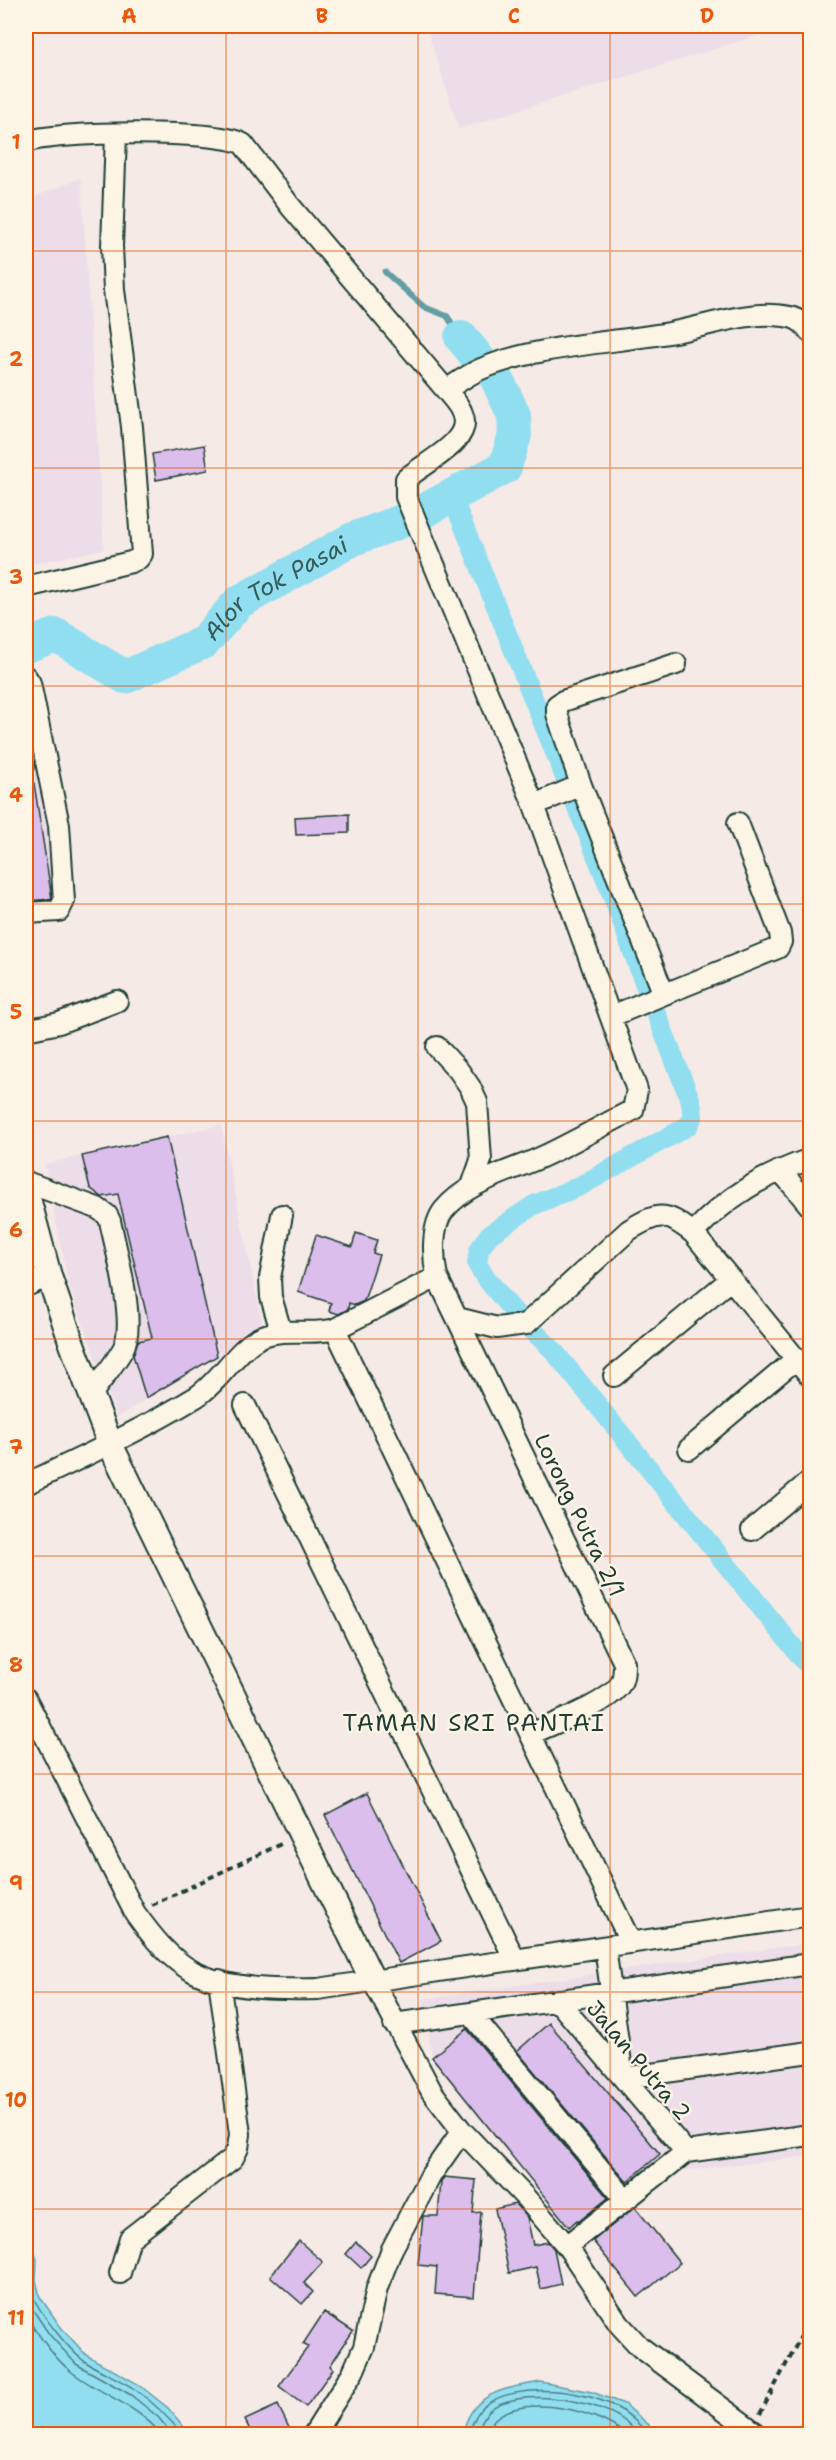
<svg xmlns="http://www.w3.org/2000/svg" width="836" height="2460" viewBox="0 0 836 2460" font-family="'Shantell Sans',sans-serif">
<rect width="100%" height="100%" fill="#f5eae6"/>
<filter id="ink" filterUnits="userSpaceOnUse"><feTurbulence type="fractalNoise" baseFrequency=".0167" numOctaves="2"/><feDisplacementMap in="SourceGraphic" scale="12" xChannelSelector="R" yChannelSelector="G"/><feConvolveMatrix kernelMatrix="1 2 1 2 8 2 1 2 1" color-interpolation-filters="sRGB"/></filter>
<g filter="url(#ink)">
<path fill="#eddde8" d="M426 26H788L459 129Z
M81 178 104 549 26 565V200Z
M39 681 57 766 73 905 62 917 26 920V684Z
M221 1125 262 1322 217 1356 117 1417 68 1283 45 1164Z
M810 1943V2156L673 2172 583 2245 432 2057 424 1999Z"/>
<path fill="#91def1" stroke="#639ea5" stroke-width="1.5" d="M26 2223 37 2260 36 2280 40 2297 60 2326 86 2355 138 2384 168 2408 190 2434H26Z
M540 2382 592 2392 624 2404 649 2425 650 2434H463C470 2393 505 2388 540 2382Z"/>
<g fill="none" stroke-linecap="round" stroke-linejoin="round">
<path stroke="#4d7d80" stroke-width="1.5" d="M26 2238C34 2259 26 2283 35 2301 45 2319 68 2349 84 2361 101 2372 120 2379 136 2390 154 2403 168 2417 182 2434
M26 2294 29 2304 49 2334 76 2364 131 2395 158 2417 172 2434
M26 2316C39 2335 54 2359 73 2373 103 2396 136 2404 161 2434
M469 2434C471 2426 477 2411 484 2406 516 2381 588 2389 621 2410 629 2414 636 2422 643 2428L644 2434
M477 2434C479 2428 482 2419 487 2413 512 2383 620 2400 636 2434
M486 2434C489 2429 491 2422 496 2418 527 2393 598 2411 625 2434"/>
<path stroke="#639ea5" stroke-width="6" d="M385 272 424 307 447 316 461 337"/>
<path stroke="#91def1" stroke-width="20" d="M452 497 610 889 644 982 691 1102 693 1117 688 1126 580 1186 534 1205 489 1235 479 1250 477 1264 485 1277 519 1318
M531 1329 553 1350 810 1668"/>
<g stroke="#91def1" stroke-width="34">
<path d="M461 337 478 358"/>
<path d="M418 514 505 467 515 435 514 415 494 373"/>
<path id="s1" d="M26 646 56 635 125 677 204 642 239 602 353 539 402 521"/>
</g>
</g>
<path fill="#dbbeec" stroke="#1f3d34" stroke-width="1.5" d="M204 445 208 470 156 480 152 454Z
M34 783 52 899 26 901V784Z
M349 814V833L296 835 295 817Z
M167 1137 217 1356 146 1398 133 1355 138 1341 152 1338 118 1194 102 1197 90 1188 82 1156Z
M356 1233 377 1240 373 1253 379 1255 364 1301 355 1305 349 1303 348 1309 339 1314 329 1311 331 1303 298 1292 316 1235 352 1247Z
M367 1793 441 1941 399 1963 325 1815Z
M549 2023 660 2154 627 2182 517 2051Z
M467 2029 608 2198 578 2222 577 2220 569 2227 432 2057Z
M444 2177 476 2180 473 2213 481 2212 474 2297 435 2294 437 2267 418 2265 423 2216H438L441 2182Z
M515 2204 527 2217 533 2245 548 2242 554 2249 561 2284 541 2289 536 2267 509 2273 495 2209Z
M635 2207 680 2263 638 2297 593 2241Z
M299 2241 323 2262 304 2283 313 2292 302 2304 270 2276Z
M356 2242 371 2256 361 2268 346 2254Z
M324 2312 353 2331 330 2366 333 2369 306 2407 279 2386 308 2347 303 2344Z
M278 2405 292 2434H252L245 2420Z"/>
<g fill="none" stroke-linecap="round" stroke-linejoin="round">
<g stroke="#1f3d34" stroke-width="24">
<path id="minor" d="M26 142C55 131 218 129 243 144L291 207 446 390C451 397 459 404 462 413 475 441 423 463 406 479V497L534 805 637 1090 633 1110C603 1125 574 1142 544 1156 510 1172 469 1180 444 1210 431 1226 433 1258 437 1277L624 1663C624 1671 624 1680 619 1686 605 1705 554 1723 531 1734
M446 390C457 383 469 374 481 369 535 346 610 343 669 333 699 328 742 313 772 315 790 316 800 317 810 332
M26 587 131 562 138 559 142 554 132 427 114 290 112 246 116 134
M26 677 30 683 59 825 64 901 59 911 26 913
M581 785 661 987 667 993 778 948 781 942 780 933 738 823
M534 805 581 785 557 714V705L563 701 676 664
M612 1016 667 993
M26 1030 59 1023 117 1001
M437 1047 459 1071 470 1087 477 1102 481 1160 472 1186
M780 1170 810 1206
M26 1182 97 1208 107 1215 110 1221C116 1250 137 1324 123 1349 114 1365 101 1380 91 1395
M693 1233C728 1196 762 1176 810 1159
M26 1286 49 1276
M457 1318 497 1328 526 1324 629 1230C659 1212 665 1211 693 1233L810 1376
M335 1329 631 1943
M281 1331 271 1297 270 1278 282 1215
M614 1376 731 1279
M245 1405 515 1960
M689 1449 796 1359
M26 1484C83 1457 142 1430 196 1397 221 1381 237 1347 263 1336 286 1327 311 1336 335 1329L437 1277
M752 1530 810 1481
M26 1699 135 1913C151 1935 169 1959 194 1972 230 1990 278 1990 318 1989L810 1916
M605 1947 623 2078 810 2052
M373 1981 432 2092 462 2131 525 2197 567 2246 619 2324 640 2347 757 2434
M557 2000 686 2152
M470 2013 625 2199
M394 2024 810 1964
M686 2152 810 2135
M567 2246 686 2152
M120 2273 130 2238 233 2158 238 2148 240 2134 219 1980
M314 2434 353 2372 364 2347 377 2288 392 2249 431 2175 462 2131"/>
</g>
<g stroke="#1f3d34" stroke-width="28">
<path id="major" d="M26 1191 49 1276 72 1344 110 1444 373 1981"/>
</g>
<path stroke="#1f3d34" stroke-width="4" stroke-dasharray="6 4.5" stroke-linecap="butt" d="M152 1905 283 1843
M760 2414 810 2319"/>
<use href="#minor" stroke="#fcf5e5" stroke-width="20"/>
<use href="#major" stroke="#fcf5e5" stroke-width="24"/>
</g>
</g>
<path fill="none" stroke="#e8590c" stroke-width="1.5" stroke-opacity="0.55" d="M226 26V2434M418 26V2434M610 26V2434M26 251H810M26 468H810M26 686H810M26 904H810M26 1121H810M26 1339H810M26 1556H810M26 1774H810M26 1992H810M26 2209H810"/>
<g text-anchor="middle" stroke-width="5" stroke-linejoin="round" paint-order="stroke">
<g font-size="22" fill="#1f3d34" stroke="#fcf5e5">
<text transform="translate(580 1515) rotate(64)" y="8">Lorong Putra 2/1</text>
<text transform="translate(639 2060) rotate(50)" y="8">Jalan Putra 2</text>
</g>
<g font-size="24" font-style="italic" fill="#365d5a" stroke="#fcf5e5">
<text dy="8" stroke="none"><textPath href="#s1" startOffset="290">Alor Tok Pasai</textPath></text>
</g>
<g font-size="24" letter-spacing="1.5" fill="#1f3d34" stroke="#fcf5e5">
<text x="474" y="1731">TAMAN SRI PANTAI</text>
</g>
</g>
<rect width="836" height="2460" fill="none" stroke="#fcf5e5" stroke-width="66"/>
<rect x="33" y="33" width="770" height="2394" fill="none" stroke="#e8590c" stroke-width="2"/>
<g font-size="20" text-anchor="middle" font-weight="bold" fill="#e8590c">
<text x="129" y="23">A</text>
<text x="322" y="23">B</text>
<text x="514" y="23">C</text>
<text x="707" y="23">D</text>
<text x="16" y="149">1</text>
<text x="16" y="366">2</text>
<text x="16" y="584">3</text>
<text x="16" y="802">4</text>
<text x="16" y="1019">5</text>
<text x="16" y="1237">6</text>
<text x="16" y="1454">7</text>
<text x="16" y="1672">8</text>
<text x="16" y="1890">9</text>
<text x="16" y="2107">10</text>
<text x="16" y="2325">11</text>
</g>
</svg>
